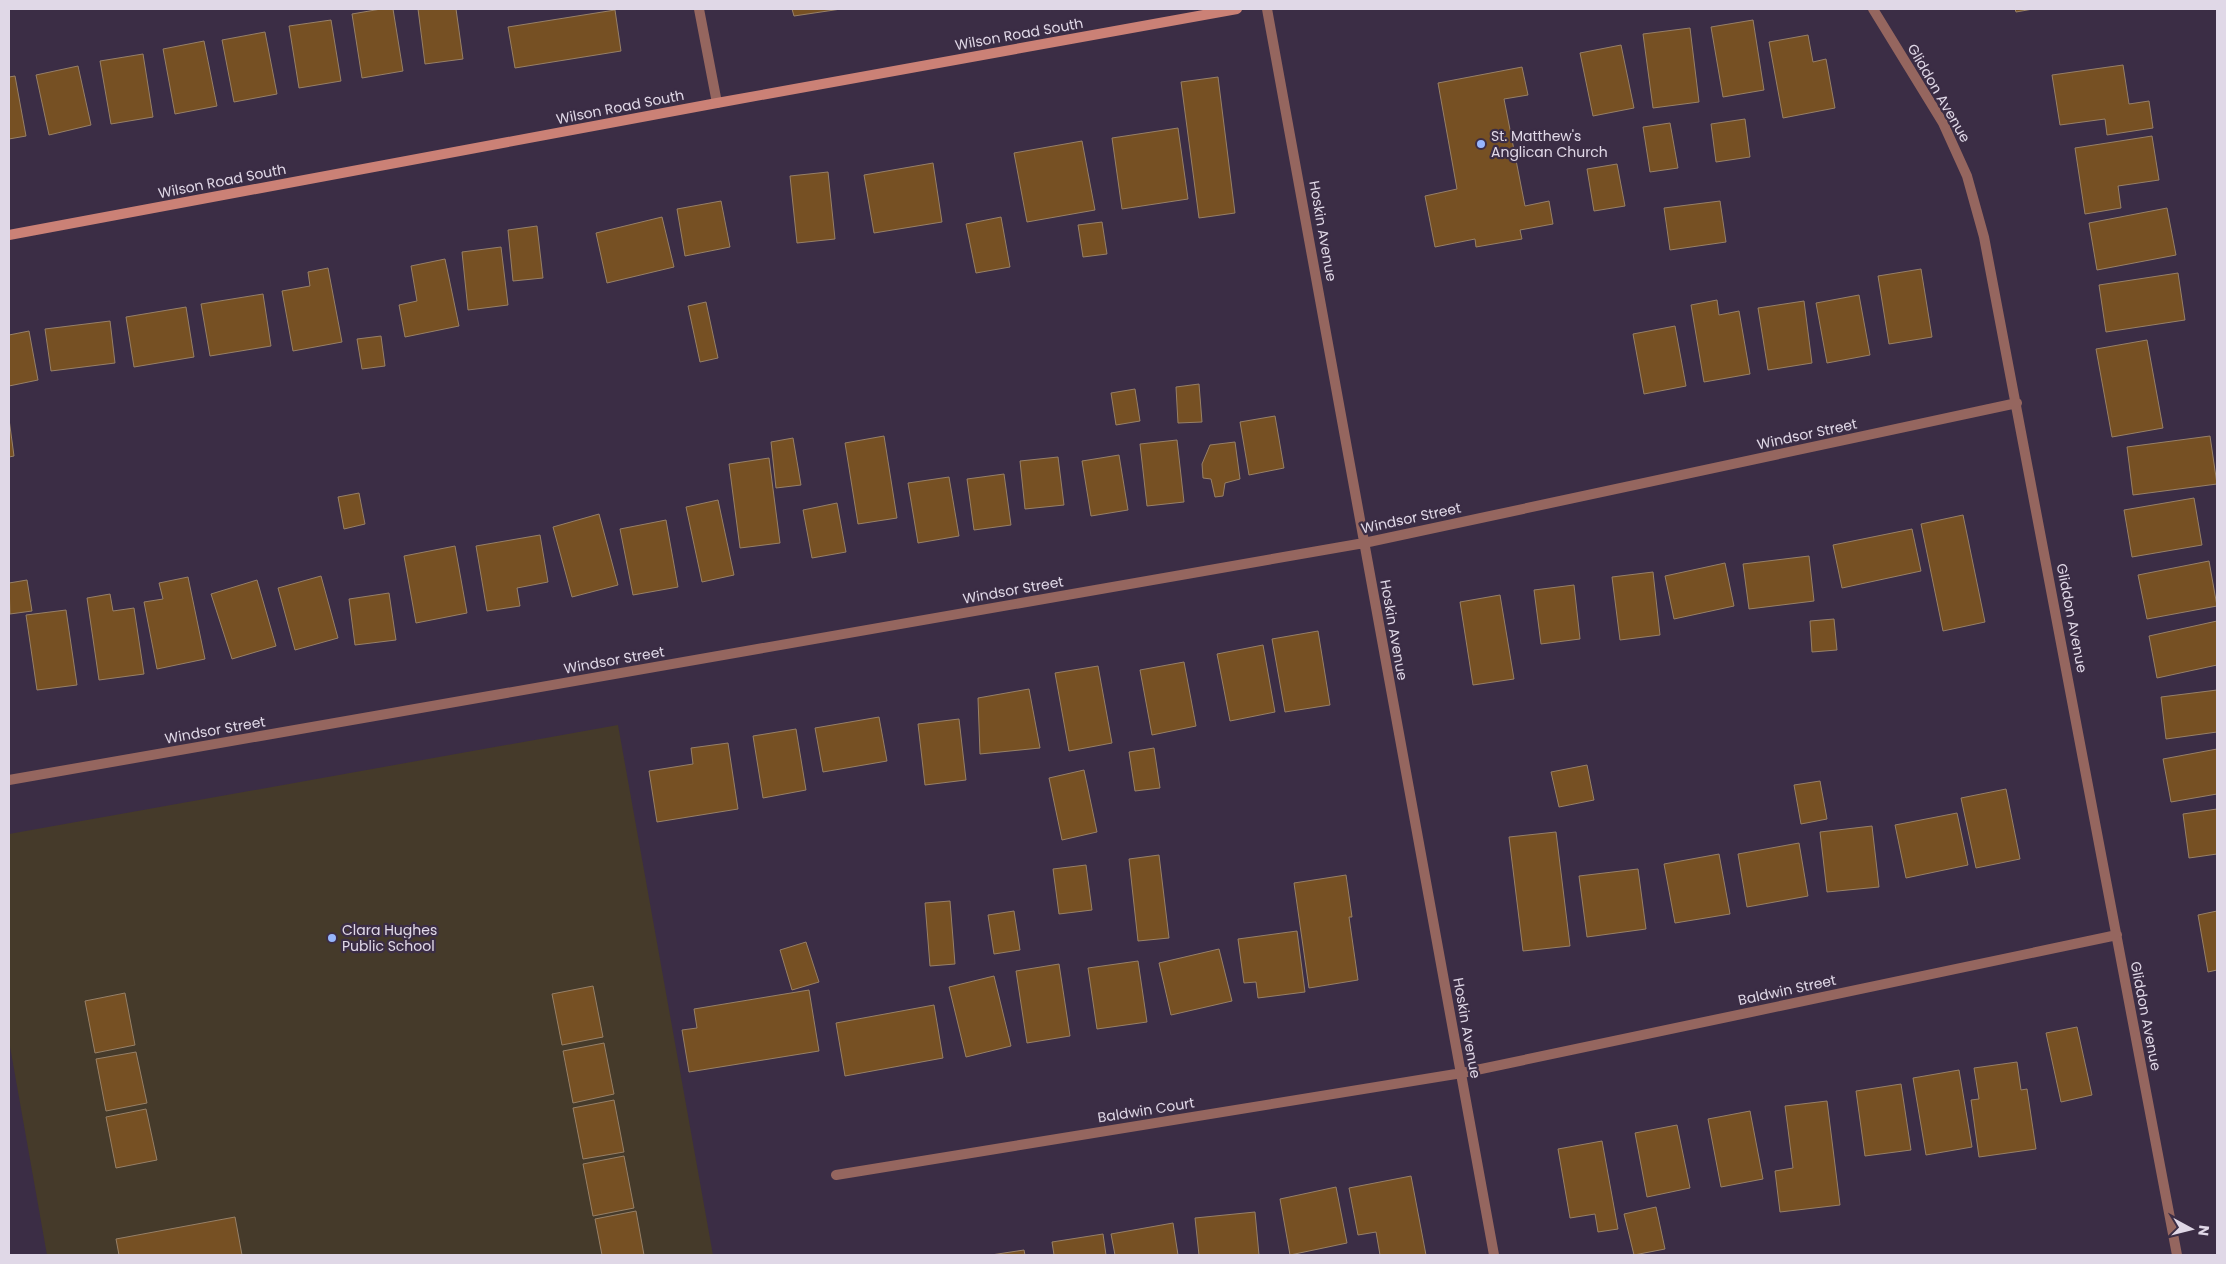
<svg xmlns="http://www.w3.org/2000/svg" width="2226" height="1264" viewBox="0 0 2226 1264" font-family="Poppins,sans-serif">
<rect width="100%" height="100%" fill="#3b2d45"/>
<path fill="#453a2a" d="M618 725 713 1255H47L9 1041V834Z"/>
<path fill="#765023" stroke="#978067" d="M381 9H393L403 71 362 78 352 14Z
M418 9H456L463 59 425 64Z
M792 9H841L794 16Z
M2015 9H2033L2016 12Z
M615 10 621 51 515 68 508 27Z
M331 20 341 81 299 88 289 26Z
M1753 20 1764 90 1723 97 1711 27Z
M1690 28 1699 102 1653 108 1643 34Z
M265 32 277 94 234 102 222 40Z
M1808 35 1813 62 1826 59 1835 108 1783 118 1769 42Z
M204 41 217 106 175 114 163 49Z
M1621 45 1634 108 1593 116 1580 53Z
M143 54 153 117 111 124 100 61Z
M2123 65 2129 104 2149 101 2153 128 2107 135 2105 119 2060 125 2052 75Z
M78 66 91 125 49 135 36 75Z
M1522 67 1528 95 1504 99 1525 206 1549 201 1553 224 1520 230 1522 239 1476 247 1475 239 1435 247 1425 196 1457 189 1438 83Z
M15 76 26 136 9 139V77Z
M1218 77 1235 213 1199 218 1181 82Z
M1745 119 1750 157 1716 162 1711 124Z
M1670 123 1678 168 1650 172 1643 127Z
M1178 128 1188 199 1122 209 1112 138Z
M2152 136 2159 180 2118 186 2121 208 2085 214 2075 148Z
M1082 141 1095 210 1027 222 1014 153Z
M933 163 942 222 874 233 864 175Z
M1617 164 1625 206 1594 211 1587 169Z
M828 172 835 239 797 243 790 176Z
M721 201 730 247 685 256 677 209Z
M1720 201 1726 242 1670 250 1664 208Z
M2167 208 2176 255 2097 270 2089 223Z
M662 217 674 267 607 283 596 233Z
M1001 217 1010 267 976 273 966 224Z
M1102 222 1107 254 1083 257 1078 225Z
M537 226 543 278 513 281 508 230Z
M501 247 508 305 468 310 462 252Z
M445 259 459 326 405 337 399 305 417 301 411 266Z
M328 268 342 342 293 351 282 291 310 286 308 272Z
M1921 269 1932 337 1889 344 1878 276Z
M2178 273 2185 320 2106 332 2099 285Z
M263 294 271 346 210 356 201 304Z
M1859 295 1870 355 1827 363 1816 303Z
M1717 300 1719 315 1739 311 1750 374 1704 382 1691 305Z
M1804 301 1812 363 1768 370 1758 308Z
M706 302 718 358 700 362 688 306Z
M186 307 194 357 134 367 126 317Z
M110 321 115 363 51 371 45 329Z
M1675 326 1686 386 1644 394 1633 334Z
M29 331 38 380 9 386V335Z
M381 336 385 366 362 369 357 339Z
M2147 340 2163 428 2112 437 2096 349Z
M1199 384 1202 422 1178 423 1176 387Z
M1135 389 1140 421 1116 425 1111 393Z
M1275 416 1284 468 1249 475 1240 422Z
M9 419 14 456 9 457Z
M884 436 897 518 858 524 845 443Z
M2210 436 2217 484 2133 495 2127 447Z
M793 438 801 485 776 488 771 442Z
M1177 440 1184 502 1147 506 1140 444Z
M1235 442 1240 479 1225 483 1223 496 1215 497 1211 479 1203 478 1202 464 1210 445Z
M1119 455 1128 510 1091 516 1082 461Z
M1058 457 1064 505 1025 509 1020 461Z
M769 458 780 543 740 548 729 464Z
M1004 474 1011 525 974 530 967 479Z
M949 477 959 536 918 543 908 483Z
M359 493 365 524 344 529 338 497Z
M2194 498 2202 545 2132 557 2124 510Z
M718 500 734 575 702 582 686 507Z
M837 503 846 552 812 558 803 510Z
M599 514 618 585 572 597 553 527Z
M1963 515 1985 622 1943 631 1921 524Z
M666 520 678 587 633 595 620 529Z
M1912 529 1921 571 1842 588 1833 545Z
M540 535 548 582 517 588 520 606 487 611 476 546Z
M455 546 467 613 416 623 404 556Z
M1809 556 1814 601 1749 609 1743 564Z
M2209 561 2217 606 2147 619 2138 575Z
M1725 563 1734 606 1674 619 1665 576Z
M1653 572 1660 635 1620 640 1612 577Z
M321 576 338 638 295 650 278 588Z
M188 577 205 659 157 669 144 602 163 599 159 583Z
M27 580 32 611 10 614 9 583Z
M257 580 276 646 232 659 211 594Z
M1574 585 1580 639 1541 644 1534 590Z
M389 593 396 640 355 645 349 599Z
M110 594 113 611 134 608 144 674 99 680 87 598Z
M1500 595 1514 679 1473 685 1460 602Z
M66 610 77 685 37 690 26 615Z
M1834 619 1837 650 1812 652 1810 621Z
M2217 621V665L2157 678 2149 636Z
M1318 631 1330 705 1285 712 1272 639Z
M1263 645 1275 712 1230 721 1217 654Z
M1184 662 1196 726 1152 735 1140 670Z
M1098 666 1112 743 1069 751 1055 673Z
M1029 689 1040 748 980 754 978 698Z
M2217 690V732L2166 739 2161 697Z
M879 717 887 761 823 772 815 728Z
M959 719 966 780 925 785 918 724Z
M796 729 806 790 763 798 753 736Z
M728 743 738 809 657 822 649 771 693 764 691 748Z
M1154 748 1160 788 1135 791 1129 752Z
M2217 749V794L2171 802 2163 759Z
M1587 765 1594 800 1559 807 1551 772Z
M1084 770 1097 832 1062 840 1049 778Z
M1820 781 1827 819 1801 824 1794 785Z
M2006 789 2020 859 1976 868 1961 798Z
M2217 809V854L2189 858 2183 814Z
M1957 813 1968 865 1906 878 1895 825Z
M1872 826 1879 887 1827 892 1820 832Z
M1556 832 1570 946 1523 951 1509 837Z
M1799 843 1808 896 1747 907 1738 854Z
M1719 854 1730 914 1675 923 1664 864Z
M1159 855 1169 938 1138 941 1129 859Z
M1086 865 1092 910 1059 914 1053 869Z
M1638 869 1646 929 1587 937 1579 876Z
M1346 875 1352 917H1349L1358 980 1309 988 1294 883Z
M950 901 955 964 930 966 925 903Z
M1014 911 1020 950 994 954 988 915Z
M2217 911V970L2208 972 2198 915Z
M1297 931 1305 992 1258 998 1256 982 1244 983 1238 939Z
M806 942 819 982 792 990 780 950Z
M1219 949 1232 1001 1171 1015 1159 963Z
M1138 961 1147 1022 1097 1029 1088 968Z
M1059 964 1070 1036 1027 1043 1016 971Z
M994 976 1011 1046 966 1057 949 987Z
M593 986 603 1037 562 1045 552 994Z
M809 990 819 1051 689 1072 682 1030 697 1028 694 1009Z
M125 993 135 1045 95 1053 85 1001Z
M934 1005 943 1058 845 1076 836 1023Z
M2077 1027 2092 1095 2061 1102 2046 1033Z
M604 1043 614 1094 573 1103 563 1051Z
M136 1052 147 1103 106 1111 96 1059Z
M2017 1062 2021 1090 2027 1089 2036 1149 1979 1157 1971 1100 1979 1099 1974 1068Z
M1959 1070 1972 1147 1926 1155 1913 1078Z
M1901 1084 1911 1150 1865 1156 1856 1091Z
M614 1100 624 1152 583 1159 573 1108Z
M1827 1101 1840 1205 1780 1212 1775 1171 1793 1168 1785 1106Z
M146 1109 157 1160 116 1168 106 1117Z
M1750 1111 1763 1179 1721 1187 1708 1119Z
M1677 1125 1690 1188 1647 1197 1635 1133Z
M1602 1141 1618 1229 1598 1232 1595 1214 1570 1218 1558 1149Z
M624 1156 634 1208 593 1216 583 1164Z
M1411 1176 1426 1255H1380L1376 1232 1358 1235 1349 1188Z
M1336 1187 1347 1243 1290 1255 1280 1199Z
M1656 1207 1665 1249 1634 1255 1624 1214Z
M636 1211 644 1255H602L595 1219Z
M1255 1212 1259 1255H1199L1195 1218Z
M235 1217 242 1255H119L116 1239Z
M1173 1223 1178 1255H1115L1111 1234Z
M1103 1234 1106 1255H1054L1052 1242Z
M1024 1250 1025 1255H991Z"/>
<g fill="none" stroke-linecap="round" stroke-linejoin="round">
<path stroke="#95665f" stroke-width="10" d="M699 9 717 103
M1267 9 1494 1255
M1873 9 1943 123 1967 176 1984 237 2177 1255
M9 780 1364 543 2017 403
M836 1175 1462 1073 2117 935"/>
<path stroke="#cb8176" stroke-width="10" d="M9 235 717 103 1237 9"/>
</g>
<g fill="#97b6fd" stroke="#3b2d45" stroke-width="2">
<circle cx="1481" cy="144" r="5"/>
<circle cx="332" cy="938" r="5"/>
</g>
<g text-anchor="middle" stroke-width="4.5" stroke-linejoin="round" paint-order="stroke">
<g font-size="14" fill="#e0d8e7" stroke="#3b2d45">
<text transform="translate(1019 34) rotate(-10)" y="5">Wilson Road South</text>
<text transform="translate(1939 93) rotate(60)" y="5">Gliddon Avenue</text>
<text transform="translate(620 107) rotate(-11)" y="5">Wilson Road South</text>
<text transform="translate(222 181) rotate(-11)" y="5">Wilson Road South</text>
<text transform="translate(1323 231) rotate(80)" y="5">Hoskin Avenue</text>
<text transform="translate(1807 434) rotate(-12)" y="5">Windsor Street</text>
<text transform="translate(1411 518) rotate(-12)" y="5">Windsor Street</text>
<text transform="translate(1013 590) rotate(-10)" y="5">Windsor Street</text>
<text transform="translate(2072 618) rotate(79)" y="5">Gliddon Avenue</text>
<text transform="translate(1394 630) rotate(80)" y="5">Hoskin Avenue</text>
<text transform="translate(614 660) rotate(-10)" y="5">Windsor Street</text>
<text transform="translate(215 730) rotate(-10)" y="5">Windsor Street</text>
<text transform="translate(1787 990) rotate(-12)" y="5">Baldwin Street</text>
<text transform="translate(2146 1016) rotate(79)" y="5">Gliddon Avenue</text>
<text transform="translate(1467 1028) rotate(80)" y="5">Hoskin Avenue</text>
<text transform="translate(1146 1110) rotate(-9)" y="5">Baldwin Court</text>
</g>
<g font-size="14" fill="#e0d8e7" stroke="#3b2d45" text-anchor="start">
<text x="1491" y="141">St. Matthew's<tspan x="1491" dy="16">Anglican Church</tspan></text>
<text x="342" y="935">Clara Hughes<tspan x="342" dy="16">Public School</tspan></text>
</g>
</g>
<rect width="2226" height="1264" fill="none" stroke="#e0d8e7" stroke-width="20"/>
<g transform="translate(2191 1229) rotate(97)" stroke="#3b2d45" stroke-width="4" paint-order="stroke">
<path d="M0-4L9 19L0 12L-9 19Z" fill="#e0d8e7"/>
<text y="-8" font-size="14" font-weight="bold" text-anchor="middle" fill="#e0d8e7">N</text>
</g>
</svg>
